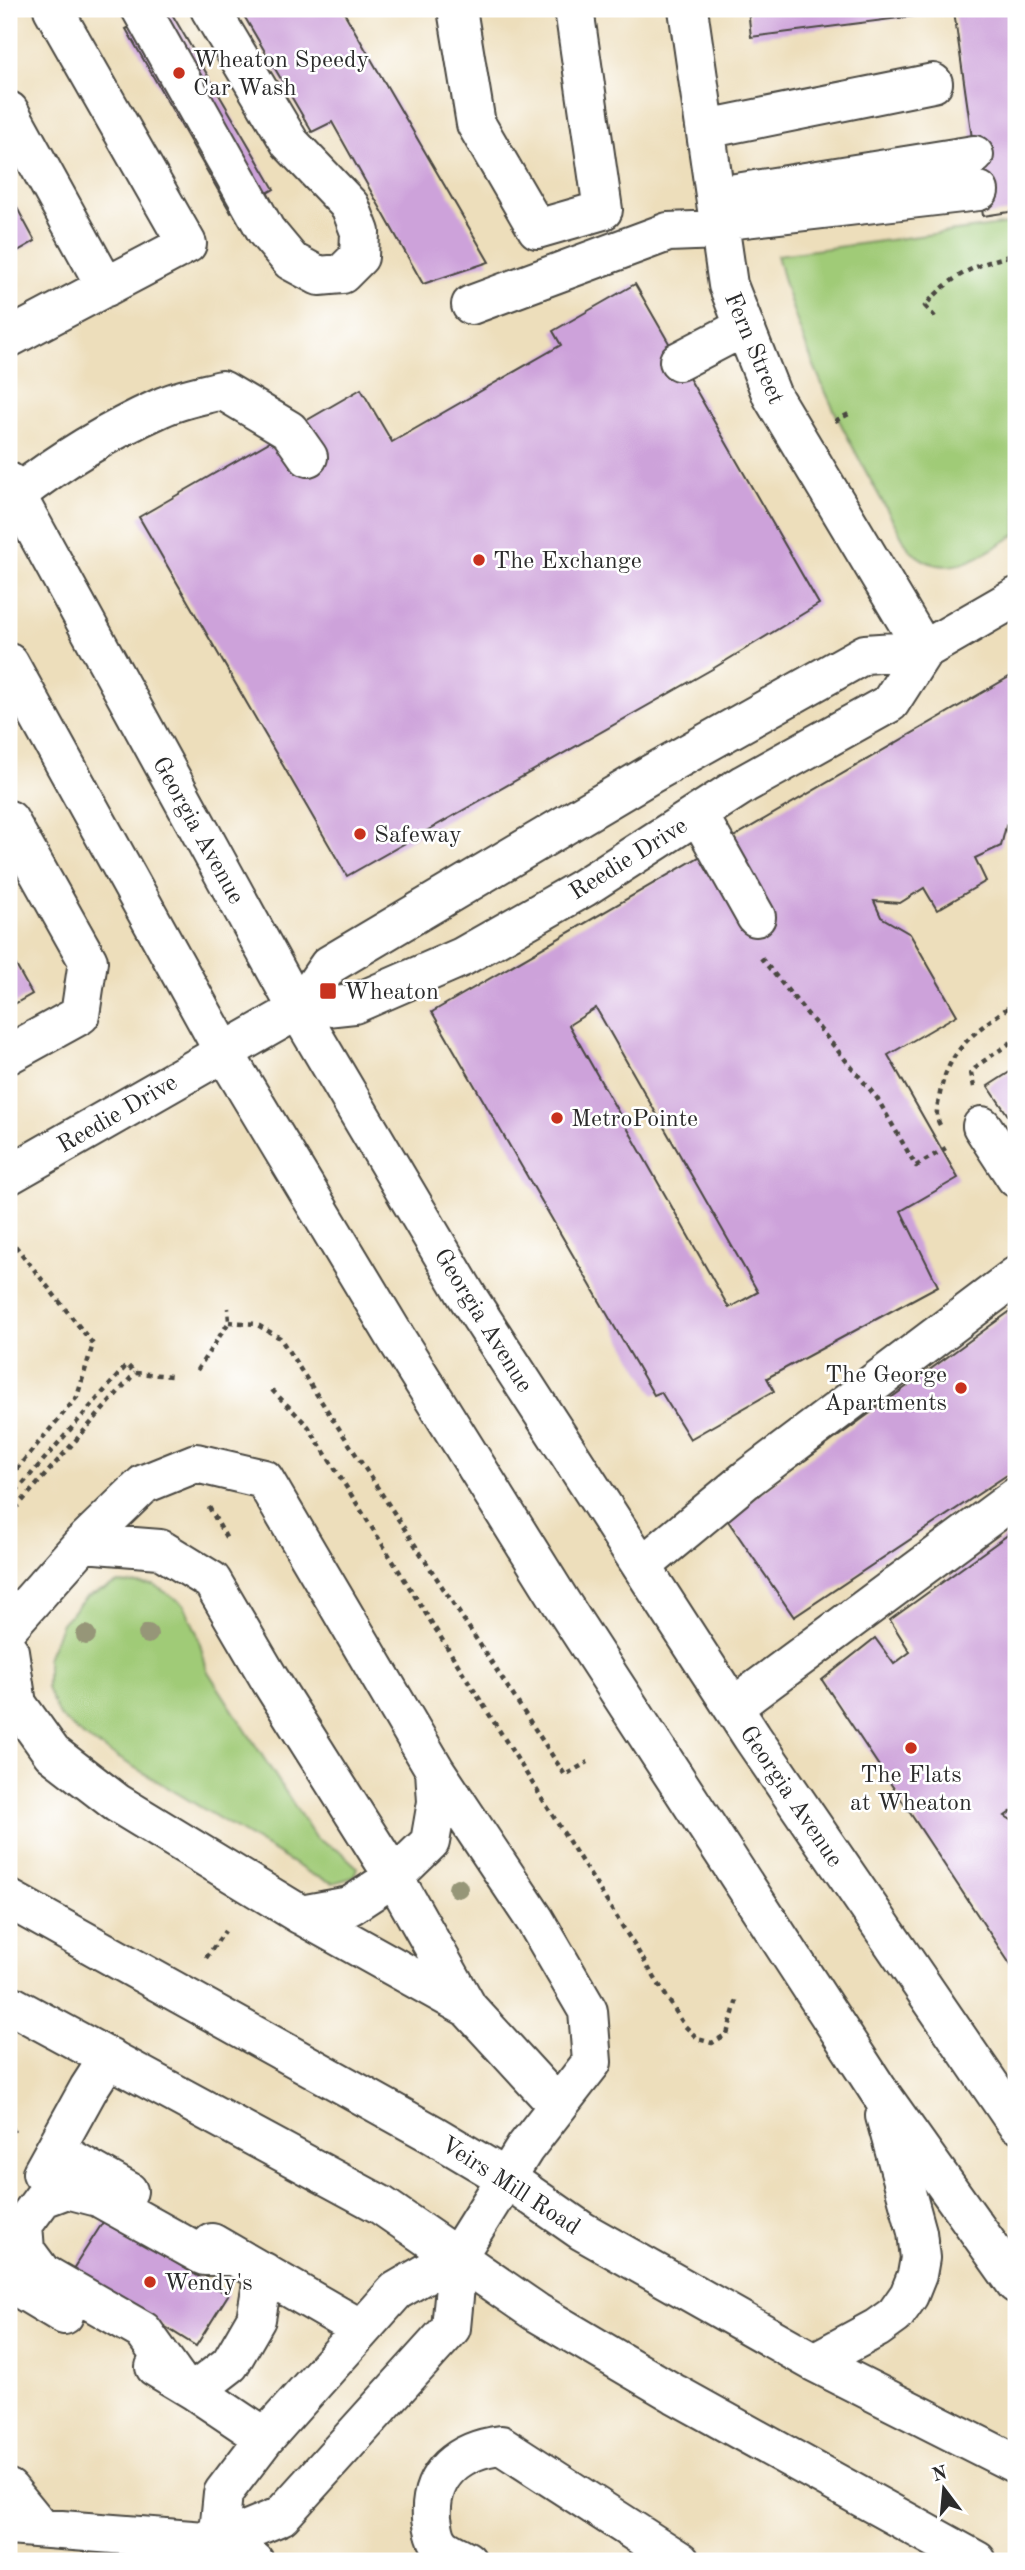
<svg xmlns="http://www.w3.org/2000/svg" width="1025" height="2570" viewBox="0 0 1025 2570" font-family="'Old Standard TT',serif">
<rect width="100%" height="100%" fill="#fff"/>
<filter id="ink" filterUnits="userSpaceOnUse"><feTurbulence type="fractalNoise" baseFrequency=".0143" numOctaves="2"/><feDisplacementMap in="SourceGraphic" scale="14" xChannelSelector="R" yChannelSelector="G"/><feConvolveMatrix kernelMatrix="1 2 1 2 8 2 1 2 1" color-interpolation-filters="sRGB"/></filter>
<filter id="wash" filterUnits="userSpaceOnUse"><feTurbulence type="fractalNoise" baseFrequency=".00686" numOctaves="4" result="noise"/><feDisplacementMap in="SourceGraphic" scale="28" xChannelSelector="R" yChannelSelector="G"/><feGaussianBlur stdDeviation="1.57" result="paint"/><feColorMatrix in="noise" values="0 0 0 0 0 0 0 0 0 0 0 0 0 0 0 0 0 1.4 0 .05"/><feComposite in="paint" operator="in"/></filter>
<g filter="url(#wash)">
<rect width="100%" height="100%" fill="#eddebb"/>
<path fill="#a0cb77" stroke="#667b51" stroke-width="2" d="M1016 223V535C980 555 946 585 909 549 854 452 804 365 777 255Z
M118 1583 154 1585 184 1604 197 1633 207 1670 316 1839 341 1852 357 1867 354 1877 333 1883 313 1875 84 1737 59 1716 47 1688V1658L62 1623 86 1597Z"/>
<g id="blocks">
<path fill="#cda2da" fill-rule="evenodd" d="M163 9H169L274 189 231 213 126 29Z
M240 9H342L489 262 423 284 332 122 312 132Z
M748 9H1016V211L983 216 954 11 751 37Z
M9 193 35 241 9 256Z
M635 284 819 604 714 668 347 876 139 517 361 389 392 442 561 345 553 331Z
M1016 673V836L1006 826 1001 846 975 858 986 881 937 910 924 888 900 903 874 901 881 917 910 934 957 1015 888 1055 958 1178 901 1211 938 1286 767 1378 774 1391 690 1439 661 1392 654 1395 432 1012ZM596 1008 758 1292 729 1308 569 1025Z
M9 953 32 994 9 1007Z
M1016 1068V1127L988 1086Z
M1016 1307V1469L794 1617 726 1518Z
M1016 1529V1808L1005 1816 1016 1823V1973L822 1680 875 1638 894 1664 910 1652 890 1620Z
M105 2219 228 2295 196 2346 73 2269Z"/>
</g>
</g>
<g filter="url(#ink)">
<use href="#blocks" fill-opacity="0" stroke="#484641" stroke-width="2"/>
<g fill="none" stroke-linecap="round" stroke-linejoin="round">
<g stroke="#484641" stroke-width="42">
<path id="minor" d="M141 9 266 231 291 261 319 276 342 274 359 257 360 232 350 206 290 143 210 9
M457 9 476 124 537 229 603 210 574 9
M688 9 728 285 772 396 924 650
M9 111 106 287
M706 129 933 83
M724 195 974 155
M718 221 979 191
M471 305 668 232 720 230
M9 338 187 244 53 9
M679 361 744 327
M16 495C60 461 109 431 160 408 179 399 202 395 222 390L289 430 308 457
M698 814 756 917
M9 820 88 961 80 1015 9 1054
M298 1010 329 965 651 774 865 654 924 650 1016 597
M982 1126 1016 1178
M9 1175 298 1010 354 1004 462 957 583 888 744 784 890 703 924 650
M83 1543 160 1549 212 1581 270 1680 394 1877 468 2008 558 2106
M642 1566 748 1478 1016 1276
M9 1626 83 1543 144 1484 196 1463 264 1479 435 1770 535 1920 588 2011 592 2062 525 2148 458 2255 451 2328 281 2516 218 2542
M9 1651 17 1704 52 1753 117 1803 301 1915 468 2008
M733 1707 1016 1497
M301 1915 350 1906 394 1877 430 1842 437 1802 435 1770
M55 2150 128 2191
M42 2173 89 2088 109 2057
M212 2243 361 2329
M9 2282 64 2315
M155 2367 195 2391 265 2438
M178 2380 143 2331 42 2273 25 2250 23 2225 43 2198 67 2189 98 2197 204 2256H234
M195 2391 230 2364 256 2319 264 2272
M9 2489 40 2527
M9 2526 218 2542 254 2561
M218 2542 223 2493 265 2438 396 2291 458 2255
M467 2561C459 2556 445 2551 440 2544 435 2538 433 2525 432 2518 429 2473 460 2450 501 2445L680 2561"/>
</g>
<g stroke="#484641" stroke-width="42">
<path id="major" d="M9 482 298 1010 467 1296 752 1737 1016 2123
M9 663 224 1052 396 1338 562 1604 878 2090 1016 2284
M9 1899 432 2134 506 2178 582 2231 814 2362 1016 2464
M9 2004 381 2205 536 2312 675 2394 977 2561
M814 2362 877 2328 895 2315 909 2295 917 2275 920 2258 917 2232 885 2116"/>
</g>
<path stroke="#484641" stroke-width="4.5" stroke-dasharray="5 5" stroke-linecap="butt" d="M935 317 925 306C951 275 977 264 1016 254
M835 421 849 414
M761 958 877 1098 916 1166 949 1146
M974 1087 971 1073 978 1065 1016 1039
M940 1125C935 1116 937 1109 939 1099 947 1048 977 1030 1016 1002
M9 1238 93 1344 77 1397 9 1478
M229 1322 256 1324 280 1338 565 1775 588 1762
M197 1370 229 1322 228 1308
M272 1390 308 1426 685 2026 698 2039 712 2043 727 2034 738 1996
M9 1496 11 1497 127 1365 135 1373 172 1376
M209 1507 227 1539
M9 1516 135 1373
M206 1958 225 1931
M9 2118 14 2133"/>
<use href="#minor" stroke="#fff" stroke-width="38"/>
<use href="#major" stroke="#fff" stroke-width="38"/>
</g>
<g fill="#969678">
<circle cx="148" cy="1634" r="10"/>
<circle cx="86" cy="1635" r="10"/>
<circle cx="458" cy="1888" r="10"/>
</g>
</g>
<g fill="#c8321e" stroke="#fff" stroke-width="2.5">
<circle cx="179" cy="73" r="7"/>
<circle cx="479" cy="560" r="7"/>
<circle cx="360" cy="834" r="7"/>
<rect x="319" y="982" width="18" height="18" rx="3.5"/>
<circle cx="557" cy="1118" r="7"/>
<circle cx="961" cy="1388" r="7"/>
<circle cx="911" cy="1748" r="7"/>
<circle cx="150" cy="2282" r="7"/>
</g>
<g text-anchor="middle" stroke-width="5" stroke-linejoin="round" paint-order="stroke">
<g font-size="24" fill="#2b2b2b" stroke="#fff" text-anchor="start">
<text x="193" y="67">Wheaton Speedy<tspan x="193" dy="28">Car Wash</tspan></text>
<text x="493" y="568">The Exchange</text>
<text x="374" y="842">Safeway</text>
<text x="344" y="999">Wheaton</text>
<text x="571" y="1126">MetroPointe</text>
<text x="947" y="1382" text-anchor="end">The George<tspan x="947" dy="28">Apartments</tspan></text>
<text x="911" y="1782" text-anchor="middle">The Flats<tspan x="911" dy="28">at Wheaton</tspan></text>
<text x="164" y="2290">Wendy's</text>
</g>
<g font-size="24" fill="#2b2b2b" stroke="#fff">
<text transform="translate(755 348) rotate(67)" y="8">Fern Street</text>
<text transform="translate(199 830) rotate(61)" y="8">Georgia Avenue</text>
<text transform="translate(628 858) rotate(-32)" y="8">Reedie Drive</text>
<text transform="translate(117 1113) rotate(-30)" y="8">Reedie Drive</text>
<text transform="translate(484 1320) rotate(58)" y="8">Georgia Avenue</text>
<text transform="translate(792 1796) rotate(56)" y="8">Georgia Avenue</text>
<text transform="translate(511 2185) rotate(33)" y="8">Veirs Mill Road</text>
</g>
</g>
<rect width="1025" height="2570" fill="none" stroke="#fff" stroke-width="35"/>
<g transform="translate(944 2489) rotate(344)" stroke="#ffffff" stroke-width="5" paint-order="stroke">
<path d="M0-5L12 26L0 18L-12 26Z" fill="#2b2b2b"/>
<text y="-10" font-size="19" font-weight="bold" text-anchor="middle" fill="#2b2b2b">N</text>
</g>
</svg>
